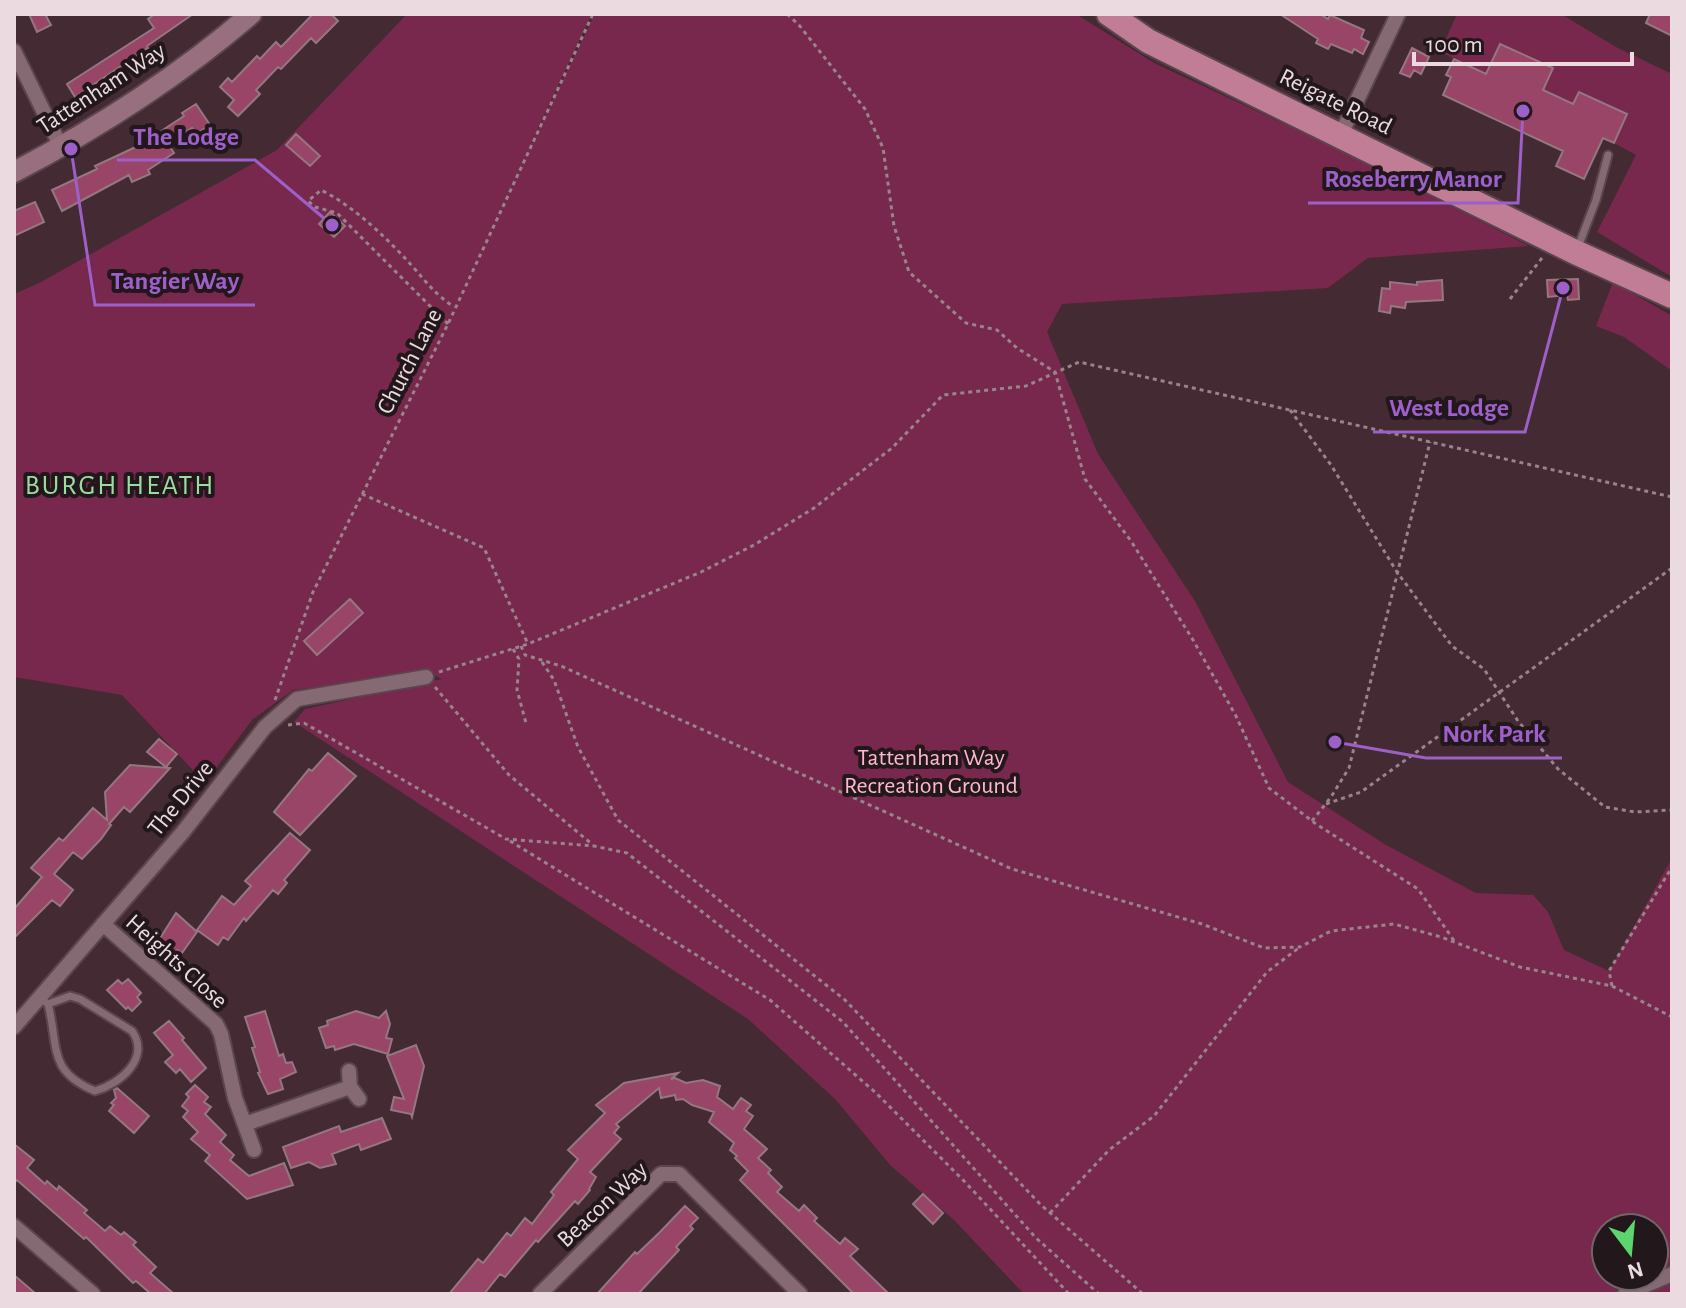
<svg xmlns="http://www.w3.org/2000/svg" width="1686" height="1308" viewBox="0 0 1686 1308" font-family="'Alegreya Sans',sans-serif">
<rect width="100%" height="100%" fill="#432a33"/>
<path fill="#78284c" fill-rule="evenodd" d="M407 14H592L526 153 595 14H1076L1154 63 1348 154 1529 246 1368 258 1328 288 1062 304 1047 332 1098 454 1195 601 1288 782 1386 845 1476 893 1533 895 1548 912 1564 950 1609 971 1672 858V1294H1024L954 1220 891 1166 835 1099 748 1019 294 722 305 709 442 679 428 672 293 690 252 720 205 783 122 695 14 677V294L39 283 277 150ZM1606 1228H1654V1276H1606Z
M1457 14H1561L1616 47 1672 74V277L1597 232 1636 155 1614 143 1627 114 1580 92 1574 104 1542 90 1552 68 1501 44 1486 74 1440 52Z
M1613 282 1672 316V371L1624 337 1596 326Z"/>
<path fill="#984567" stroke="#947781" stroke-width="2" d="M29 14H45L51 25 37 32Z
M155 14H193L147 46 148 48 75 97 67 84 154 28 148 19Z
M313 14H331L338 21 316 43 311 38 281 69 278 67 256 90 260 94 238 116 228 107 234 100 220 87 228 78 232 82 257 56 260 59 276 42 281 47Z
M1280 14H1320L1328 19 1330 15 1364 30 1361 38 1369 42 1363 54 1354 49 1352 53 1331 44 1328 49 1316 43 1318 39Z
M1650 14H1672V36L1646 23Z
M1500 44 1553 68 1543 90 1573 104 1579 92 1627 114 1614 143 1603 138 1584 179 1556 166 1563 151 1443 95 1451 77 1446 75 1454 59 1486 74Z
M1412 48 1429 57 1421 74 1414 70 1410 77 1400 73Z
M196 104 210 125 196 134 192 128 168 144 174 153 148 170 150 174 132 182 129 175 62 211 52 190 97 169 95 166 140 145 184 116 182 113Z
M296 134 320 156 310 166 286 145Z
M35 202 44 222 14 236V211Z
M330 212 345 226 334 237 319 224Z
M1578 279 1579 299 1568 300 1567 295 1548 297 1547 280Z
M1442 280 1443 300 1406 302 1405 308 1391 306 1390 313 1379 311 1382 288 1390 289V282L1417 285V282Z
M350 599 363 613 317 655 304 641Z
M159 739 177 754 166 767 147 752Z
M328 753 356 776 300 835 274 812 309 769 312 771Z
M130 765 170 768 130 812 124 807 109 824 111 825 101 839 82 859 73 852 54 874 73 890 60 906 52 900 14 938V909L42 877 31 868 59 838 63 841 93 808 107 820 105 792Z
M290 833 310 850 284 880 287 883 278 894 273 890 246 921 244 918 228 940 223 937 218 945 197 930 222 896 234 905 251 886 245 881Z
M176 913 197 932 182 953 177 950 171 958 155 946Z
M128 979 141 993 137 997 141 1002 132 1011 128 1007 126 1009 107 990 118 980 122 984Z
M265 1011 279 1056 283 1054 286 1063 292 1062 296 1072 280 1079 283 1089 268 1094 258 1073 260 1072 252 1048 255 1047 245 1017Z
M356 1011 379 1018 386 1011 390 1024 386 1038 392 1039 388 1054 354 1044 335 1050 334 1046 326 1048 319 1028 328 1025 327 1021Z
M169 1021 184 1038 182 1040 206 1068 191 1082 180 1069 176 1073 165 1062 173 1055 154 1033Z
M416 1045 424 1066 412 1117 411 1114 391 1110 394 1097 404 1099 387 1056Z
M678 1073 671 1079 675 1078 686 1083 703 1080 720 1086 717 1097 733 1109 741 1098 751 1105 746 1111 753 1116 744 1129 767 1149 758 1158 771 1170 768 1173 782 1187 777 1192 799 1211 804 1205 817 1218 814 1221 840 1244 845 1238 858 1249 850 1256 889 1294H854L740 1180 748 1171 735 1158 737 1156 730 1150 734 1143 709 1122 714 1112 692 1105 683 1099 676 1100 675 1095 661 1098 659 1088 616 1124 619 1127 614 1133 621 1139 590 1172 596 1177 589 1189 590 1190 578 1204 575 1201 538 1242 536 1240 505 1277 500 1274 484 1294H449L478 1259 483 1263 507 1233 511 1236 525 1218 532 1224 554 1195 551 1192 578 1159 568 1150 605 1113 596 1105 624 1083Z
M195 1085 208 1097 204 1102 211 1107 205 1114 226 1135 220 1142 234 1155 230 1160 249 1176 284 1163 293 1185 247 1199 205 1161 210 1155 191 1139 198 1132 183 1117 188 1111 182 1106 189 1097 186 1094Z
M117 1088 149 1116 134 1133 109 1111 114 1105 111 1103 116 1098 114 1090Z
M382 1118 391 1139 361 1150 359 1144 332 1154 336 1164 320 1168 309 1162 291 1168 283 1147 339 1126 341 1132Z
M14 1144 34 1160 27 1168 45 1184 47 1181 57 1190 59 1186 87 1210 84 1213 105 1231 110 1226 121 1235 124 1232 136 1242 133 1245 156 1267 150 1273 174 1294H151L136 1281 133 1283 86 1237 84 1239 17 1180 14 1183Z
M923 1194 943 1213 933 1224 913 1204Z
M685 1206 698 1218 690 1226 693 1229 676 1247 679 1250 638 1294H597L635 1252 637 1254 660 1232Z
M14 1275 36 1294H14Z"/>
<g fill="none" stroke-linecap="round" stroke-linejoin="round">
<g stroke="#5b464e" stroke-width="11">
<path id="lane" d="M1578 247 1596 200 1608 155
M40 998 48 1004C59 1046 47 1071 95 1091 120 1084 151 1058 132 1031L80 999 70 996 48 1004"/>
</g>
<g stroke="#5b464e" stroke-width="18">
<path id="street" d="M14 51 61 147
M1341 134 1398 14
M103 924 216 1024 221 1034 235 1098 254 1150
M14 1027 183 832 265 727 297 699 426 677
M349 1071 350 1087 359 1099
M245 1124 350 1087
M14 1226 93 1294
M540 1294 661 1174H679L800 1294
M1625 1294 1672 1274"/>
</g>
<g stroke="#5b464e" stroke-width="24">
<path id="secondary" d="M14 172C98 128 179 76 251 14"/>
</g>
<g stroke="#5b464e" stroke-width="28">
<path id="highway" d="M1109 14 1148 41 1575 252 1672 296"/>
</g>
<path stroke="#98848a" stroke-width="3" stroke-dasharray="4 4" stroke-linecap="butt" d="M787 14 799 25 865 109 883 148 894 226 909 272 966 323 997 330 1017 348 1055 372 1085 479 1131 541 1193 640 1236 716 1269 788 1316 824 1418 889 1455 942
M1510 299 1542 258
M448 324 337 213 315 207 308 201 321 190C355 207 388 239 413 267 428 284 435 294 454 307
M1290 410 1331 465 1397 572 1452 646 1484 669 1518 721 1558 769 1605 807 1635 812 1672 810
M362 494 484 548 528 644
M521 646 525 655 561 666 1012 869 1202 924 1264 948 1300 947 1331 931 1394 924 1441 937 1520 967 1612 986 1672 1017
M513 649 519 659 517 690 526 723
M542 662 554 680 578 747 618 820 845 1000 1041 1205 1143 1294
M439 672 528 644 701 572 754 545 814 508 892 448 943 395 1026 386 1079 362 1672 497
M435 687 509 775 593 845
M275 700 313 592 448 324 593 14
M288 725 304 723 506 839 594 846 627 853 843 1022 1036 1238 1099 1294
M1326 804 1361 792 1672 568
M1312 821 1331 797 1349 768 1430 442
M510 841 770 1000 876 1093 965 1182 1069 1294
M1612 986 1609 971 1672 867
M1050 1213 1109 1150 1154 1116 1267 972 1300 947"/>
<use href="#lane" stroke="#856973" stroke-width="7"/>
<use href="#street" stroke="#856973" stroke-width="14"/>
<use href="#secondary" stroke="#976f7e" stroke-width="20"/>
<use href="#highway" stroke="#c27d96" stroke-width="24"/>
</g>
<g text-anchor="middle" stroke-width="8" stroke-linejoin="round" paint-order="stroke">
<g font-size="24" fill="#ebdbe0" stroke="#22171b">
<text transform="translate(101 88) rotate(-33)" y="8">Tattenham Way</text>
<text transform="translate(1336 101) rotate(26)" y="8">Reigate Road</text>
<text transform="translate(409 361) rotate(-63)" y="8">Church Lane</text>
<text transform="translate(180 798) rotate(-51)" y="8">The Drive</text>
<text transform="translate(177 961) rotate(42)" y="8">Heights Close</text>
<text transform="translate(602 1204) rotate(-43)" y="8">Beacon Way</text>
</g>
<g font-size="24" fill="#ffb7d1" stroke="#22171b">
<text x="931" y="765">Tattenham Way<tspan x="931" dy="28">Recreation Ground</tspan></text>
</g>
<g font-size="28" letter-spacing="2" fill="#9edba2" stroke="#22171b">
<text x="120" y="494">BURGH HEATH</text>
</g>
</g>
<path fill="none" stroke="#9d60c9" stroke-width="3" d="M332 225L255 160H117M1523 111L1518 203H1308M71 149L95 305H255M1563 288L1525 432H1373M1335 742L1426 758H1562"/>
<g fill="#9d60c9" stroke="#22171b" stroke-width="3">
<circle cx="332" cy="225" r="8"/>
<circle cx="1523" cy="111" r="8"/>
<circle cx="71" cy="149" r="8"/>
<circle cx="1563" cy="288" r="8"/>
<circle cx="1335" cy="742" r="8"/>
</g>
<g font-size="26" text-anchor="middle" font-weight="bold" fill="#9d60c9" stroke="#22171b" stroke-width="8" stroke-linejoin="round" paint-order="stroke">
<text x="186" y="145">The Lodge</text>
<text x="1413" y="187">Roseberry Manor</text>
<text x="175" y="289">Tangier Way</text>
<text x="1449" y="416">West Lodge</text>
<text x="1494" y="742">Nork Park</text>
</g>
<rect width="1686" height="1308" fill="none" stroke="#ebdbe0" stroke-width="32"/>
<g transform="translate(1630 1252) rotate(164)"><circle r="38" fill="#22171b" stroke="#72656a" stroke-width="2"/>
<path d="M0-6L14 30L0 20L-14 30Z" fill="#5dd56d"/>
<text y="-12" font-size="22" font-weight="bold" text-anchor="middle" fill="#ebdbe0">N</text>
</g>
<path d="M1414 52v12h218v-12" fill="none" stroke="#ebdbe0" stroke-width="4"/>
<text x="1426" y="52" font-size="24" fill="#ebdbe0" stroke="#22171b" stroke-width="6" paint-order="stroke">100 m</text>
</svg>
